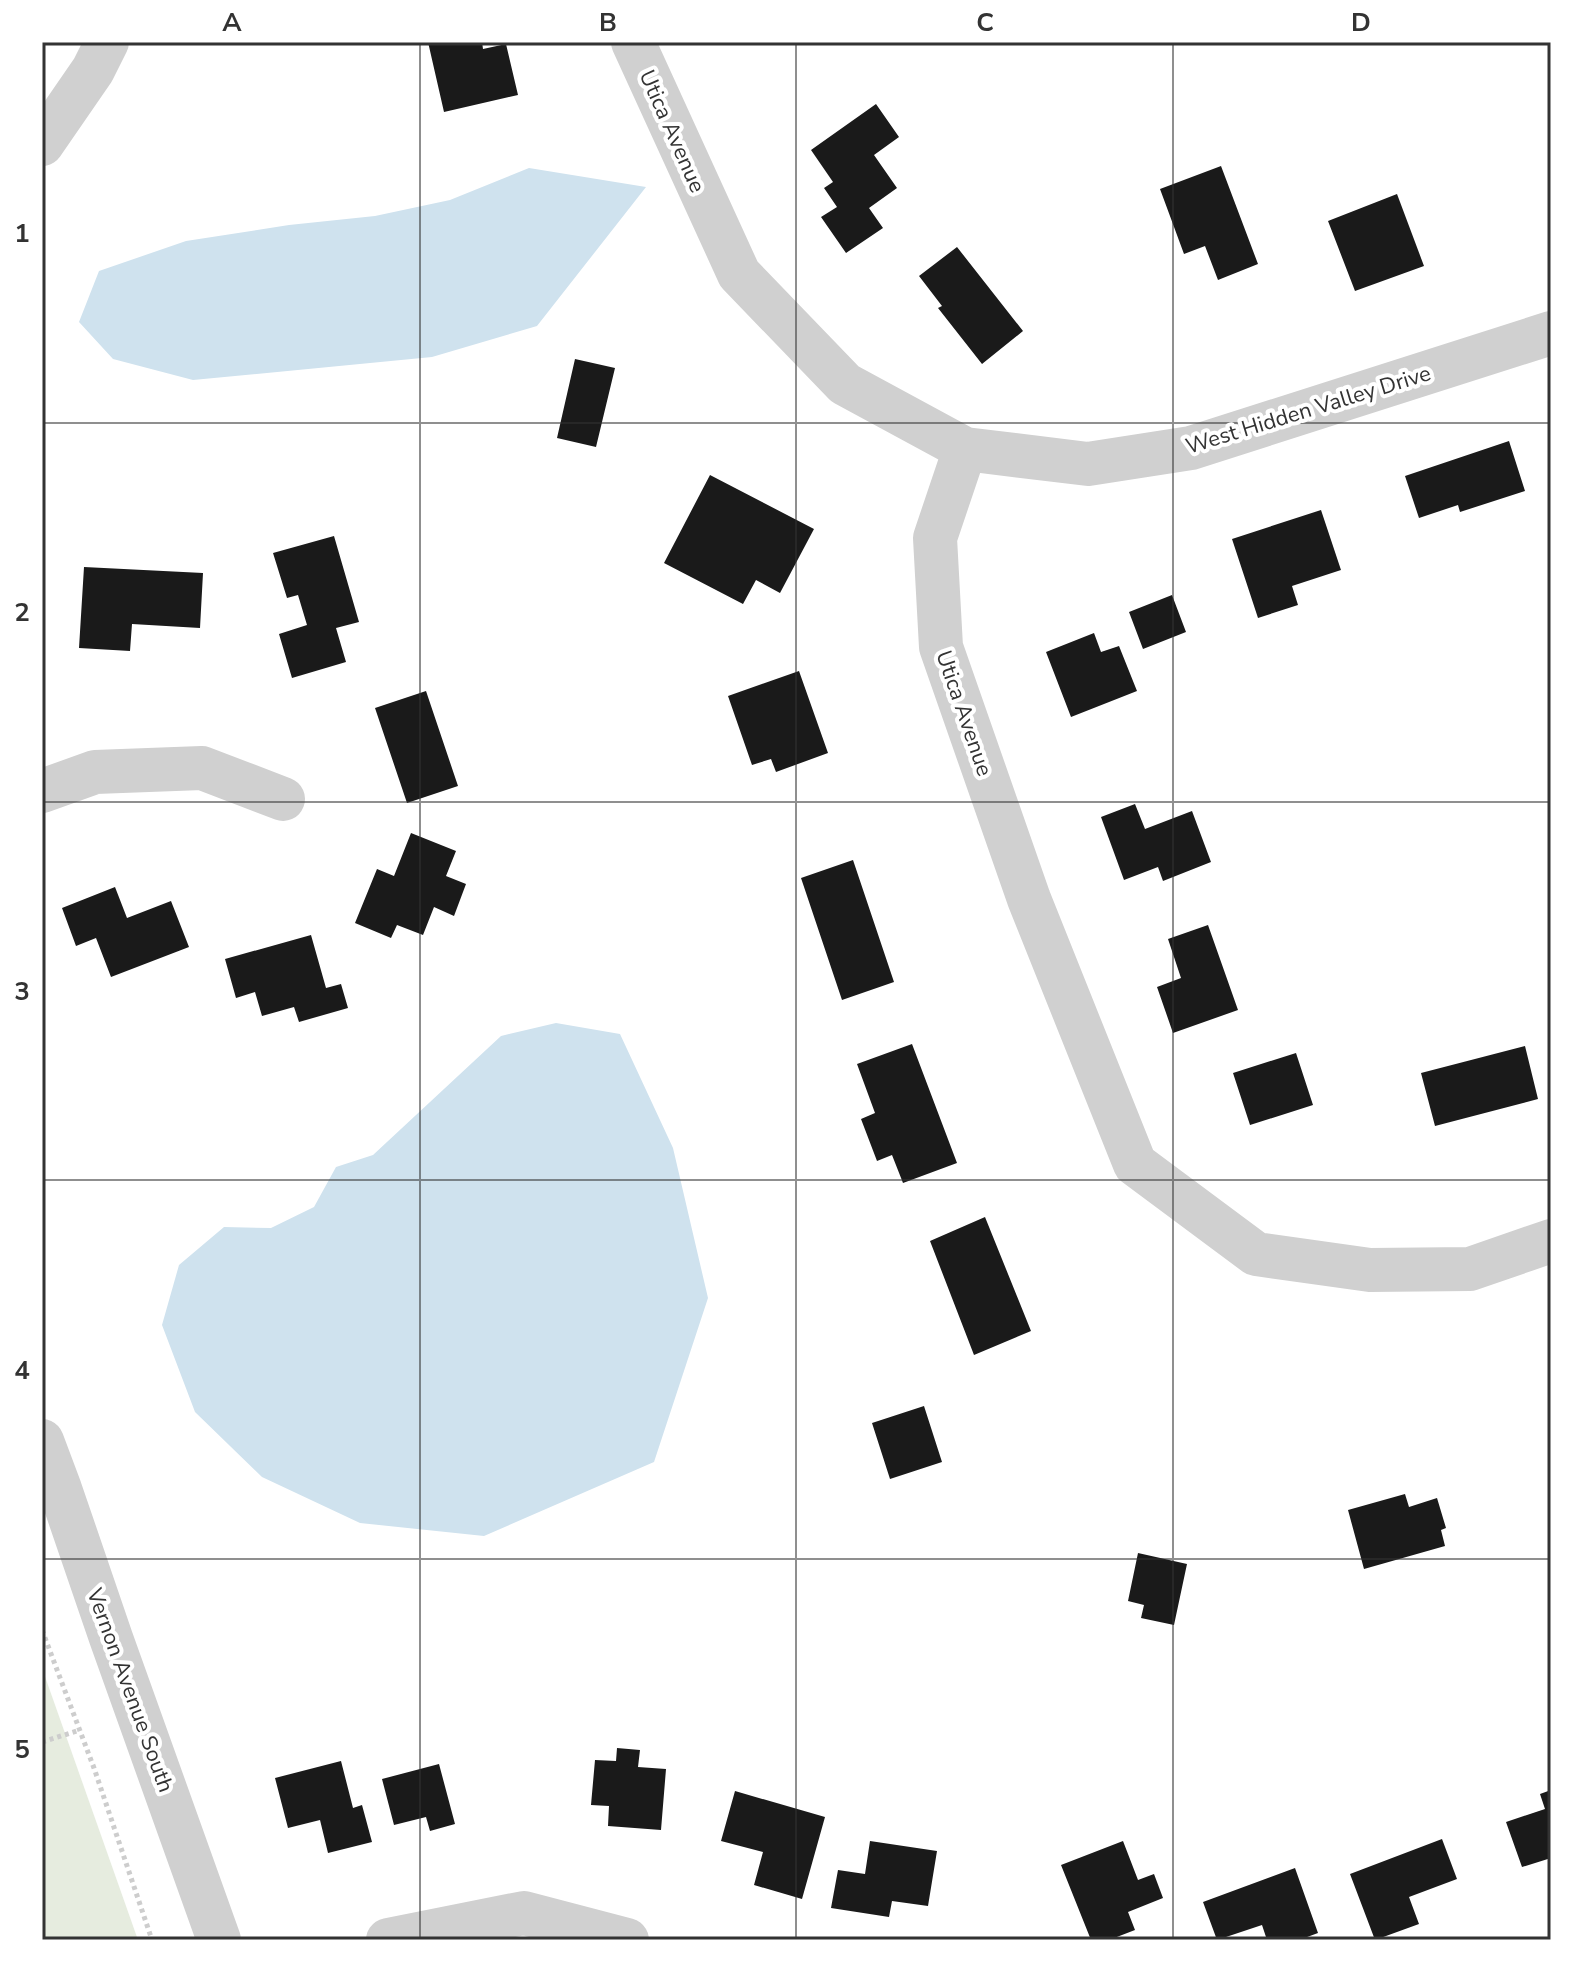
<svg xmlns="http://www.w3.org/2000/svg" width="1593" height="1982" viewBox="0 0 1593 1982" font-family="'Nunito Sans',sans-serif">
<rect width="100%" height="100%" fill="#fff"/>
<path fill="#e6ecdf" d="M42 1668 138 1940H42Z"/>
<path fill="#cfe2ee" d="M529 168 646 187 537 326 432 357 193 380 113 359 79 322 99 271 186 241 289 225 375 216 450 200Z
M556 1023 620 1034 673 1148 708 1298 654 1462 484 1536 360 1523 262 1477 195 1412 162 1325 179 1265 224 1227 271 1228 314 1207 336 1167 373 1155 501 1036Z"/>
<path fill="#1a1a1a" d="M428 42H482L483 49 506 44 518 95 444 112Z
M876 104 899 137 874 155 897 188 869 208 883 228 846 253 821 217 837 207 824 188 833 182 811 150Z
M1221 166 1258 264 1218 280 1205 246 1184 254 1160 189Z
M1397 194 1424 266 1355 291 1328 221Z
M957 247 1023 331 982 364 938 308 942 306 919 276Z
M575 359 615 368 596 447 557 438Z
M1509 441 1525 491 1460 512 1458 505 1419 518 1405 476Z
M710 475 814 529 780 593 756 580 743 604 664 563Z
M1321 510 1341 570 1292 586 1298 605 1258 618 1232 539Z
M334 536 359 622 336 628 346 662 292 678 279 634 307 625 298 595 287 598 273 553Z
M84 567 203 573 200 628 132 624 130 651 79 648Z
M1172 595 1186 632 1143 649 1129 612Z
M1094 633 1101 652 1119 646 1137 691 1071 717 1046 652Z
M799 671 828 753 776 772 771 759 752 765 728 696Z
M426 691 458 786 407 803 375 708Z
M1135 804 1145 829 1192 811 1211 862 1163 881 1158 867 1124 880 1101 817Z
M411 833 456 851 446 876 466 884 454 916 434 907 423 935 397 925 391 938 355 923 377 869 394 876Z
M853 860 894 982 842 1000 801 878Z
M115 887 127 918 171 901 189 947 111 977 96 938 76 946 62 908Z
M1208 925 1238 1010 1173 1033 1157 987 1181 978 1168 939Z
M311 935 326 988 341 984 348 1008 299 1022 294 1007 262 1016 255 992 236 998 225 959Z
M912 1044 957 1163 903 1183 892 1155 877 1161 861 1119 875 1113 857 1064Z
M1525 1046 1538 1099 1435 1126 1421 1073Z
M1296 1053 1313 1105 1250 1125 1233 1073Z
M985 1217 1031 1331 974 1355 930 1241Z
M924 1406 942 1462 890 1479 872 1423Z
M1405 1494 1409 1507 1437 1498 1446 1528 1441 1530 1445 1546 1364 1569 1348 1510Z
M1138 1553 1187 1564 1174 1625 1141 1618 1144 1605 1128 1601Z
M617 1748 640 1750 638 1767 666 1769 661 1830 608 1826 609 1806 591 1805 595 1760 616 1761Z
M341 1761 353 1808 362 1805 372 1842 328 1853 320 1820 288 1828 275 1778Z
M439 1764 455 1824 430 1831 426 1817 394 1825 382 1779Z
M1551 1790V1858L1522 1867 1506 1822 1545 1809 1540 1794Z
M735 1791 825 1817 802 1899 754 1885 763 1852 721 1841Z
M1442 1839 1457 1879 1409 1897 1419 1924 1375 1940 1350 1874Z
M870 1841 937 1851 928 1906 892 1901 889 1917 831 1908 838 1870 865 1874Z
M1123 1841 1138 1880 1154 1874 1163 1898 1128 1912 1135 1930 1109 1940H1091L1061 1865Z
M1295 1868 1318 1933 1299 1940H1267L1262 1925 1217 1940 1203 1902Z"/>
<g fill="none" stroke-linecap="round" stroke-linejoin="round">
<path stroke="#cdcdcd" stroke-width="5" stroke-dasharray="4 4" stroke-linecap="butt" d="M42 1630 94 1768 152 1940
M42 1742 80 1730"/>
<path stroke="#d0d0d0" stroke-width="44" d="M633 42 739 274 845 384 965 449 1088 464 1191 448 1551 333
M42 144 93 70 107 42
M965 449 935 538 941 647 1029 899 1135 1164 1256 1254 1370 1270 1470 1269 1551 1241
M42 791 95 772 202 768 283 799
M42 1441 60 1489 111 1638 219 1940
M388 1940 524 1913 627 1940"/>
</g>
<path fill="none" stroke="#333" stroke-width="2" stroke-opacity="0.55" d="M420 42V1940M796 42V1940M1173 42V1940M42 423H1551M42 802H1551M42 1180H1551M42 1559H1551"/>
<g text-anchor="middle" stroke-width="8" stroke-linejoin="round" paint-order="stroke">
<g font-size="22" fill="#333" stroke="#fff">
<text transform="translate(673 131) rotate(66)" y="8">Utica Avenue</text>
<text transform="translate(1308 409) rotate(-17)" y="8">West Hidden Valley Drive</text>
<text transform="translate(965 713) rotate(71)" y="8">Utica Avenue</text>
<text transform="translate(131 1690) rotate(70)" y="8">Vernon Avenue South</text>
</g>
</g>
<rect width="1593" height="1982" fill="none" stroke="#ffffff" stroke-width="88"/>
<rect x="44" y="44" width="1505" height="1894" fill="none" stroke="#333" stroke-width="3"/>
<g font-size="26" text-anchor="middle" font-weight="bold" fill="#333">
<text x="232" y="31">A</text>
<text x="608" y="31">B</text>
<text x="985" y="31">C</text>
<text x="1361" y="31">D</text>
<text x="22" y="242">1</text>
<text x="22" y="621">2</text>
<text x="22" y="1000">3</text>
<text x="22" y="1379">4</text>
<text x="22" y="1758">5</text>
</g>
</svg>
